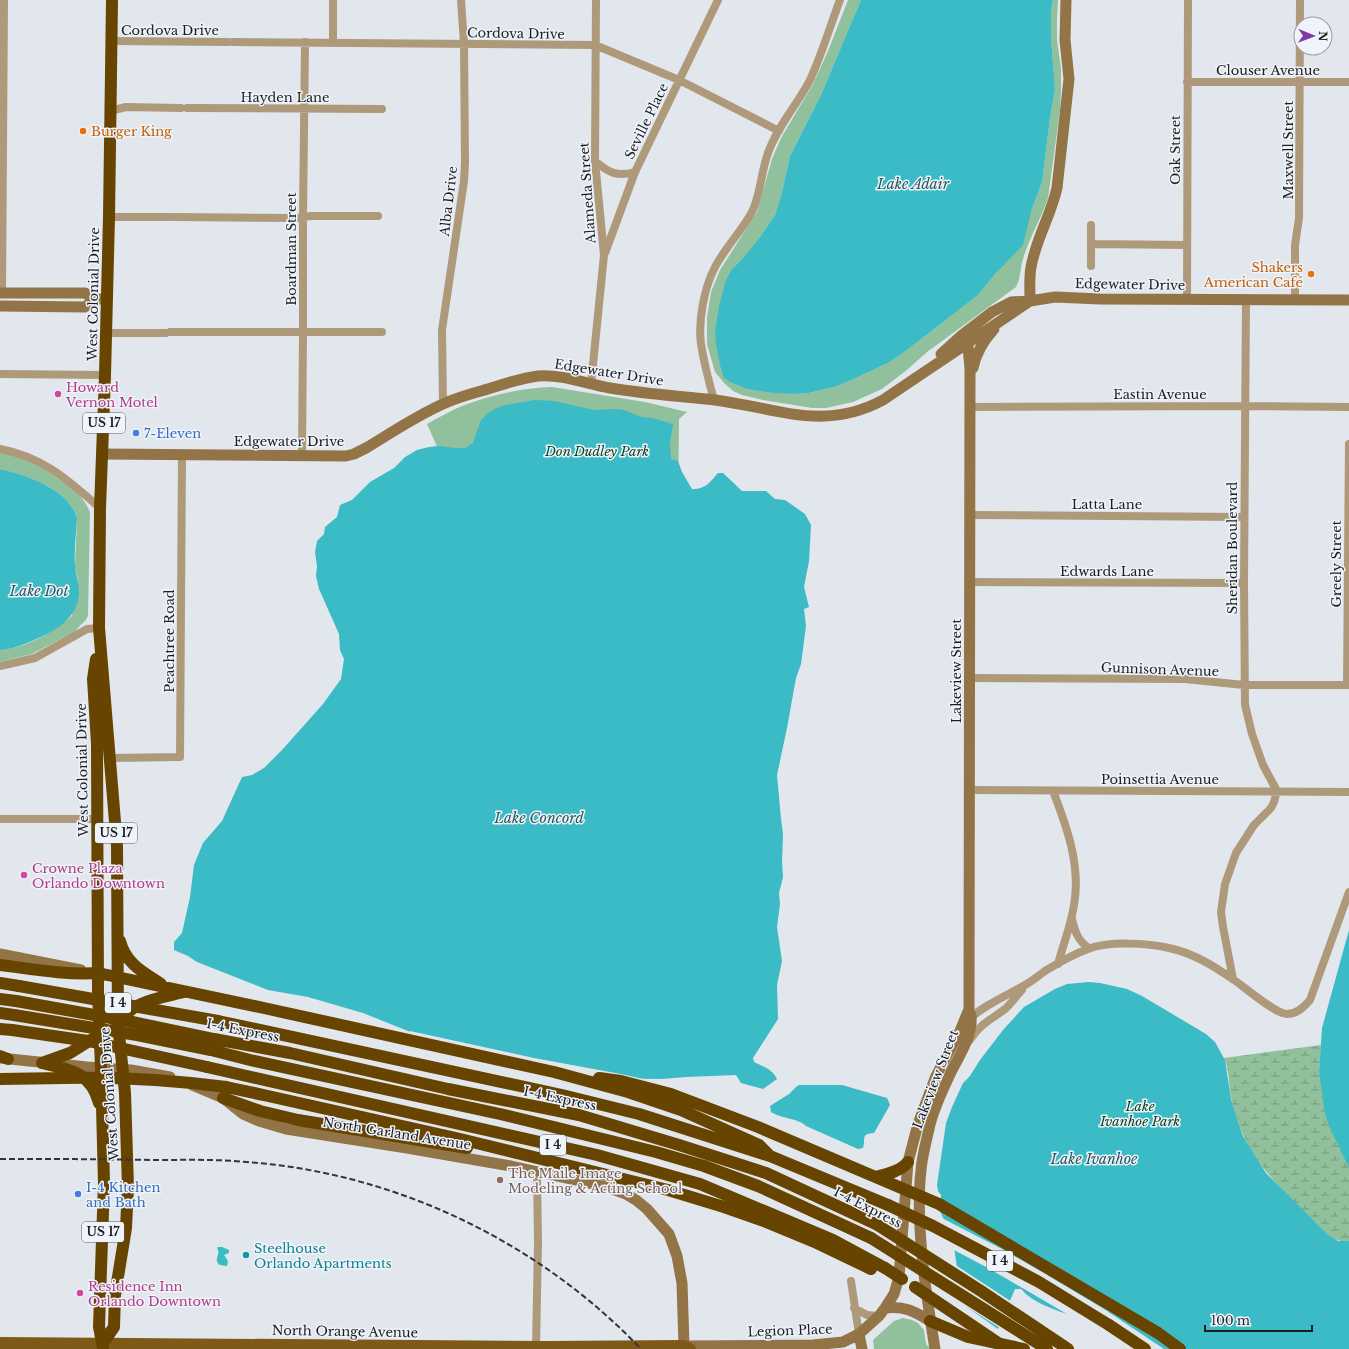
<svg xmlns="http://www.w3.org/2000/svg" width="1349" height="1349" viewBox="0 0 1349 1349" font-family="'Libre Baskerville',serif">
<defs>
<pattern id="wetland-marsh" width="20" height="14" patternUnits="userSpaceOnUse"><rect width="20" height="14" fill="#91c09c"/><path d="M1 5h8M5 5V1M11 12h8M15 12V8" fill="none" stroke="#769b7f"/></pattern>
</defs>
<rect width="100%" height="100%" fill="#e2e6ed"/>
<path fill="#91c09c" d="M848 0H861L820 97 790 156 781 196 775 215 760 237 743 258 732 269V383L747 389 795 394 809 393 834 387 845 383 888 363 907 350 978 295 996 273 1031 212 1042 182 1050 118 1055 90 1051 37V10L1053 0H1058L1057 19V40L1061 68V90L1060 110 1048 198C1041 219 1029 238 1023 259 1020 268 1021 278 1016 287L927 352 908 369 882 389 853 402 826 408H812L763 400 742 395 733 391 724 383 715 372 707 344V318L711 292 720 270 757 212 772 159 781 138 813 84 828 51Z
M552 387 645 402 687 412 679 419 678 509 442 458 427 424C438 418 450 411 462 406 491 395 521 388 552 387Z
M0 452 35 462 78 493 86 504 90 512 88 615C86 623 79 624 76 631L32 654 0 662V650C26 648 52 633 72 616L78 580 75 566 77 519C70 489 26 475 0 469Z
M903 1318 912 1320 918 1323 924 1330 926 1344 931 1349H874L873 1340 894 1321Z"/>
<path fill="url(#wetland-marsh)" d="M1321 1045 1319 1072 1341 1148 1349 1168V1241C1341 1242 1335 1240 1329 1236 1319 1230 1311 1219 1303 1211 1280 1187 1256 1165 1243 1134 1238 1123 1233 1109 1231 1097 1229 1086 1229 1068 1224 1058Z"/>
<path fill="#3abbc5" d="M861 0H1053L1051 10V37L1055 90 1050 118 1042 182 1031 212 1023 245 996 273 978 295 907 350 888 363 845 383 834 387 809 393 795 394 775 393 747 389 732 383 724 378 720 365 716 344 715 333 719 306 726 280 732 269 743 258 760 237 775 215 781 196 790 156 820 97Z
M535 400 554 401 594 410 613 409 624 410 641 417 652 418 673 424 670 443 671 459 678 461 682 472 692 489C706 489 709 483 718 473H723L742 491H766L775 499 785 500 805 514 811 525 809 561 804 587 809 607 804 609 806 626 801 664 796 678 787 728 777 775 781 819 783 834 782 862 783 877 779 893 780 904 777 927 782 961 777 985 778 1019 753 1058 754 1062C764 1067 772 1069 777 1079L763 1089 741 1083 736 1075 686 1077 662 1079 576 1078 418 1035 363 1013 308 997 268 990 197 962 188 956 174 950V942L182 933 190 897 194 865 203 843 222 821 242 777 252 775 264 768 282 750 323 704 341 679 344 659 340 650 339 634 319 589 316 576 317 566 315 552 317 541 324 534 325 527 337 517 340 505 352 500 370 482 394 468 405 457 417 450 429 447 438 446 456 448H465L473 443 481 420 488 413 495 409 505 405Z
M0 469C26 475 70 489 77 519 76 534 74 551 75 566 76 575 79 584 79 593 78 616 60 628 41 637 27 643 15 649 0 650Z
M1349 930V1168L1330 1128 1325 1114 1319 1072 1322 1028Z
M1088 982 1100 983 1127 989 1142 996 1206 1034 1215 1042 1225 1060 1231 1099 1237 1119 1243 1136 1257 1159 1266 1173 1328 1235 1338 1241H1349V1349H1164L1110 1313 1098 1311H1081L1070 1315C1053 1309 1033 1303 1021 1289H1015L998 1329 967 1307 960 1287 953 1241 940 1211 941 1195 938 1191 937 1185 946 1123 952 1107 963 1083 970 1076 980 1060 1003 1030 1024 1007 1055 989 1067 984Z
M799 1085H842L887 1098 890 1105 874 1133C860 1134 866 1139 863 1148L858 1149 806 1126C800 1119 780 1118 771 1112L770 1106 789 1094 796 1087Z
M218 1247H222L229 1250V1253L224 1255 228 1261 227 1266 220 1265C215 1261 217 1259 218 1254 219 1252 218 1250 217 1248Z"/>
<path fill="#e2e6ed" d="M410 1031 534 1058 621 1074 652 1081 575 1080 417 1036 409 1033Z
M940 1217 1002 1249 1044 1273 1109 1312V1315L1098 1313H1081L1072 1317 988 1268 952 1249 951 1241Z
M954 1264 1012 1302 1000 1328 964 1305 958 1288Z"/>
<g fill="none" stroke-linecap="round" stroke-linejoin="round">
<path stroke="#af997b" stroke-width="8" d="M111 41 228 42
M233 42 595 45 679 80 779 131
M333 42V0
M1187 82H1349
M187 108 382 109
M110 111 126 107 181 108
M595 161C609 173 617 177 635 172
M109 217H171
M175 217 296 218 311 216H378
M1091 244 1187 245
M605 253 635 172 718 0
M1091 266V225
M2 293 4 0
M1187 299 1188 0
M1295 300V245L1299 218 1300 0
M170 332H382
M107 333H166
M0 374 105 375
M591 384 604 255 595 161 596 0
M714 400C709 382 704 363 701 344 698 321 704 288 715 267 725 248 741 232 752 212 761 193 761 172 768 153 777 127 797 105 810 80 822 54 830 26 840 0
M443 404 442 330 464 181 465 162 464 44 461 0
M970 407 1245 406 1349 407
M0 449C43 457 68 480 100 508
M302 456 303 332V217L305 42
M970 515 1244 517
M970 582 1244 583
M0 666 35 658 87 629 99 628
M970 678 1185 679 1244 685H1349
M1347 685 1349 444
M110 758 180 757 182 455
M970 790 1349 792
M1053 791C1067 827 1081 866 1074 905 1071 925 1063 945 1058 964
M0 819H97
M1072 919C1075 932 1078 941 1089 948
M1233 979 1223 927 1221 912 1225 884 1236 853 1254 825 1271 808 1274 802 1277 791 1263 765 1252 734 1245 705 1244 583 1246 299
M968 1020C984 1005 1006 996 1025 985 1032 981 1038 976 1045 971 1058 963 1074 954 1088 949 1108 941 1148 943 1169 948 1193 953 1214 966 1234 980 1246 988 1274 1013 1287 1014 1297 1014 1304 1007 1310 1000L1349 892
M969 1041C981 1023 989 1021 1005 1009 1011 1004 1016 996 1022 990
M851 1281 859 1334
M854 1308 867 1315 879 1316
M536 1349 538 1242 537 1172"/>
<path stroke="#937446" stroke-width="11" d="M0 293H85L94 299H107
M1030 301C1030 289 1029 278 1031 267 1036 239 1051 215 1057 188L1069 79 1065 40 1066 0
M0 306 85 307 94 299
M941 354 962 335 992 312 1011 302 1030 301 1055 297 1100 299 1349 300
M973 368C976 353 983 341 994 329
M103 454 346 456 354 454 366 448C391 433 416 416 443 404 458 397 475 393 491 388 507 383 522 378 538 376 563 374 586 384 610 388 645 394 680 396 715 400 777 408 824 432 883 400L1030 301
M0 954 81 970
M0 1058 87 1067 131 1070 170 1077
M192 1085 223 1098 243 1114 259 1121 286 1129 407 1148 511 1166 607 1187 626 1194 636 1200 647 1209 669 1234 677 1256 682 1283 684 1346 813 1345 843 1342 859 1334 879 1316 885 1308 894 1294 899 1277 908 1162 918 1124 936 1076 960 1031 969 1009 970 369 968 346 962 335
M885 1308C905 1306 914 1311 930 1321
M859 1334 862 1349
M935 1349C931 1324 927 1299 924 1274 920 1240 917 1205 921 1170 922 1157 926 1142 929 1129 933 1109 943 1090 951 1072 960 1054 973 1036 971 1015"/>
<path stroke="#7f5917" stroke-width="12" d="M0 1343 545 1347 684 1346 690 1349"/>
<path stroke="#674400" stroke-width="12" d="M96 659 93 679 97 744 98 992 101 1068 104 1183 99 1327 103 1348
M120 941C126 964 143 972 161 984
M0 965C32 969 65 975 98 973L264 1008 554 1072 628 1092 681 1110 759 1145 770 1156
M0 983 19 986
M0 999 16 1001
M0 1013 14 1015
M218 1021 562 1095 639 1114 770 1156 888 1205
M117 1026C129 1001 160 998 184 992
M0 1029 12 1030
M214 1039 290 1053 448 1089 579 1115 679 1145 766 1173 876 1224
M211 1050 250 1060 500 1114 656 1152 704 1166 758 1186 871 1238
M0 1056 8 1059
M42 1063C69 1069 91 1072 99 1103
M42 1063 70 1053 94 1038
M207 1067 597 1155 700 1184 833 1240 885 1268
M599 1078 621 1081 671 1094 758 1127 939 1204 1158 1333 1180 1349
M0 1079 64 1078
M226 1087 268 1096 456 1138 668 1190 724 1207 764 1221 817 1243 871 1269
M223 1098 260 1111 298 1120 467 1148
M876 1177C887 1174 901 1171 908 1162
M930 1321 968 1337 1024 1349
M1109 1325 1145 1349
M103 1343 114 1327 115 1295 126 1228 128 1187 125 1093 118 1024 117 846 99 628 100 508 105 375 109 217 112 0"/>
<path stroke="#333538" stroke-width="2" stroke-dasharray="6 3" stroke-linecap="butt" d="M0 1159C51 1159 102 1159 153 1160 185 1160 216 1159 247 1162 396 1173 539 1242 641 1349"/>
<path stroke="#674400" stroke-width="12" d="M19 986 218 1021
M16 1001 133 1022 214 1039
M14 1015 137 1035 211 1050
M12 1030 88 1041 207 1067
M64 1078C119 1077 172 1080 226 1087
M888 1205 933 1226 1039 1282 1109 1325
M876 1224 981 1291 1068 1349
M871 1238 1047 1349
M885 1268 902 1279
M915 1287 1007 1349"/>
</g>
<g fill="#e8710a" stroke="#eff3fa" stroke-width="1.5">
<circle cx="83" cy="131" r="4"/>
<circle cx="1311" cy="274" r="4"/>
</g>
<g fill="#d1479c" stroke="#eff3fa" stroke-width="1.5">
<circle cx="58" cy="394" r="4"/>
<circle cx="24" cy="875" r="4"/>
<circle cx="80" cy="1293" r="4"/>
</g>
<g fill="#3f7fe0" stroke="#eff3fa" stroke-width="1.5">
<circle cx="136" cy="433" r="4"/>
<circle cx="78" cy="1194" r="4"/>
</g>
<circle fill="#8d6e63" stroke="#eff3fa" stroke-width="1.5" cx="500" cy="1180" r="4"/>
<circle fill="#0f9aa8" stroke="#eff3fa" stroke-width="1.5" cx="246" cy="1255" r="4"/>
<g text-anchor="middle" stroke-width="3" stroke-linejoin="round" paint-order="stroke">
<g fill="#eff3fa" stroke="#5b5d61" stroke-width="1">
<rect x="83" y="413" width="42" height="20" rx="3"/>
<rect x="95" y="823" width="42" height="20" rx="3"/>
<rect x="105" y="993" width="26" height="20" rx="3"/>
<rect x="540" y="1135" width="26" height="20" rx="3"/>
<rect x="82" y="1222" width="42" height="20" rx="3"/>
<rect x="987" y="1251" width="26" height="20" rx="3"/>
</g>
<g font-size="12" font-weight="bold" fill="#1b1d1f">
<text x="104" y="427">US 17</text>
<text x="116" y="837">US 17</text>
<text x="118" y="1007">I 4</text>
<text x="553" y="1149">I 4</text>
<text x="103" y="1236">US 17</text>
<text x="1000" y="1265">I 4</text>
</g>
<g font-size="13" fill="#1b1d1f" stroke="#eff3fa">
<text x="170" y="35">Cordova Drive</text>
<text transform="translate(516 33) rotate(1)" y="5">Cordova Drive</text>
<text x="1268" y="75">Clouser Avenue</text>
<text x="285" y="102">Hayden Lane</text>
<text transform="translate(646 121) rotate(-64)" y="5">Seville Place</text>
<text transform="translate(1175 150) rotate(-90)" y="5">Oak Street</text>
<text transform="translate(1288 150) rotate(-90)" y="5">Maxwell Street</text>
<text transform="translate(587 193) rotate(-94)" y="5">Alameda Street</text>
<text transform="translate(448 201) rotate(-83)" y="5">Alba Drive</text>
<text transform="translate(291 249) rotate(-90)" y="5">Boardman Street</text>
<text transform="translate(1130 284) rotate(1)" y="5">Edgewater Drive</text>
<text transform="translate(93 294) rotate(-89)" y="5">West Colonial Drive</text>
<text transform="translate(609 372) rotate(9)" y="5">Edgewater Drive</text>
<text x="1160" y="399">Eastin Avenue</text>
<text x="289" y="446">Edgewater Drive</text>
<text x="1107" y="509">Latta Lane</text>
<text transform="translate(1232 548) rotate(-90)" y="5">Sheridan Boulevard</text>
<text transform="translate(1336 564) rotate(-90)" y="5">Greely Street</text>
<text x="1107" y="576">Edwards Lane</text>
<text transform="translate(169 641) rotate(-90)" y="5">Peachtree Road</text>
<text transform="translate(1160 669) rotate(2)" y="5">Gunnison Avenue</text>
<text transform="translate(956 671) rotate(-90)" y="5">Lakeview Street</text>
<text transform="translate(82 770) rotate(-91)" y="5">West Colonial Drive</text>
<text x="1160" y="784">Poinsettia Avenue</text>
<text transform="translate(243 1030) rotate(11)" y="5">I-4 Express</text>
<text transform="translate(935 1079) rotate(-69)" y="5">Lakeview Street</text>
<text transform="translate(109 1094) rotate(-94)" y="5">West Colonial Drive</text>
<text transform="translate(560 1098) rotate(12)" y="5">I-4 Express</text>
<text transform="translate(397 1133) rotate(9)" y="5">North Garland Avenue</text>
<text transform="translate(868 1207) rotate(27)" y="5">I-4 Express</text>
<text transform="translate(790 1330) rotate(-2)" y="5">Legion Place</text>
<text transform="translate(345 1331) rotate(1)" y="5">North Orange Avenue</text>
</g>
<g font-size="13" fill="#c56008" stroke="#eff3fa" text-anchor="start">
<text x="91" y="136">Burger King</text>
<text x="1303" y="272" text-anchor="end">Shakers<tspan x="1303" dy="15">American Café</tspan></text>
</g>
<g font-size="13" fill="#b23c85" stroke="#eff3fa" text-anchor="start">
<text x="66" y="392">Howard<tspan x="66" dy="15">Vernon Motel</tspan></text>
<text x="32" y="873">Crowne Plaza<tspan x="32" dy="15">Orlando Downtown</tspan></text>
<text x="88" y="1291">Residence Inn<tspan x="88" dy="15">Orlando Downtown</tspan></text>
</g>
<g font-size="13" fill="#366cbe" stroke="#eff3fa" text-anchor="start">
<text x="144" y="438">7-Eleven</text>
<text x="86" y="1192">I-4 Kitchen<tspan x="86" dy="15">and Bath</tspan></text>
</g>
<g font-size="13" font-style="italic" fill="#094421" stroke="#eff3fa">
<text x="597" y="456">Don Dudley Park</text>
<text x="1140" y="1111">Lake<tspan x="1140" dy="15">Ivanhoe Park</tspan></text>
</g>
<g font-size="13" fill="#785e54" stroke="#eff3fa" text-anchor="start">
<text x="508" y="1178">The Maile Image<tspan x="508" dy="15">Modeling &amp; Acting School</tspan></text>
</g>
<g font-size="13" fill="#0d838f" stroke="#eff3fa" text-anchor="start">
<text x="254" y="1253">Steelhouse<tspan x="254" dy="15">Orlando Apartments</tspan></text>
</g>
<g font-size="14" font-style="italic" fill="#25595e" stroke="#eff3fa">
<text x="913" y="189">Lake Adair</text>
<text x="39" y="596">Lake Dot</text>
<text x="539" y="823">Lake Concord</text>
<text x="1094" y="1164">Lake Ivanhoe</text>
</g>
</g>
<g transform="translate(1313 36) rotate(91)"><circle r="19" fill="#eff3fa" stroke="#9a9da2"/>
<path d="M0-3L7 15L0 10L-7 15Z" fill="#8338aa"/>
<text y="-6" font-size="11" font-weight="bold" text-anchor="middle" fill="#1b1d1f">N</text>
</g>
<path d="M1205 1325v6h107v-6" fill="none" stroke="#1b1d1f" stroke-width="2"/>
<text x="1211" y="1325" font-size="12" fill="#1b1d1f" stroke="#eff3fa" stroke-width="3" paint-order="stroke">100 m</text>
</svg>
